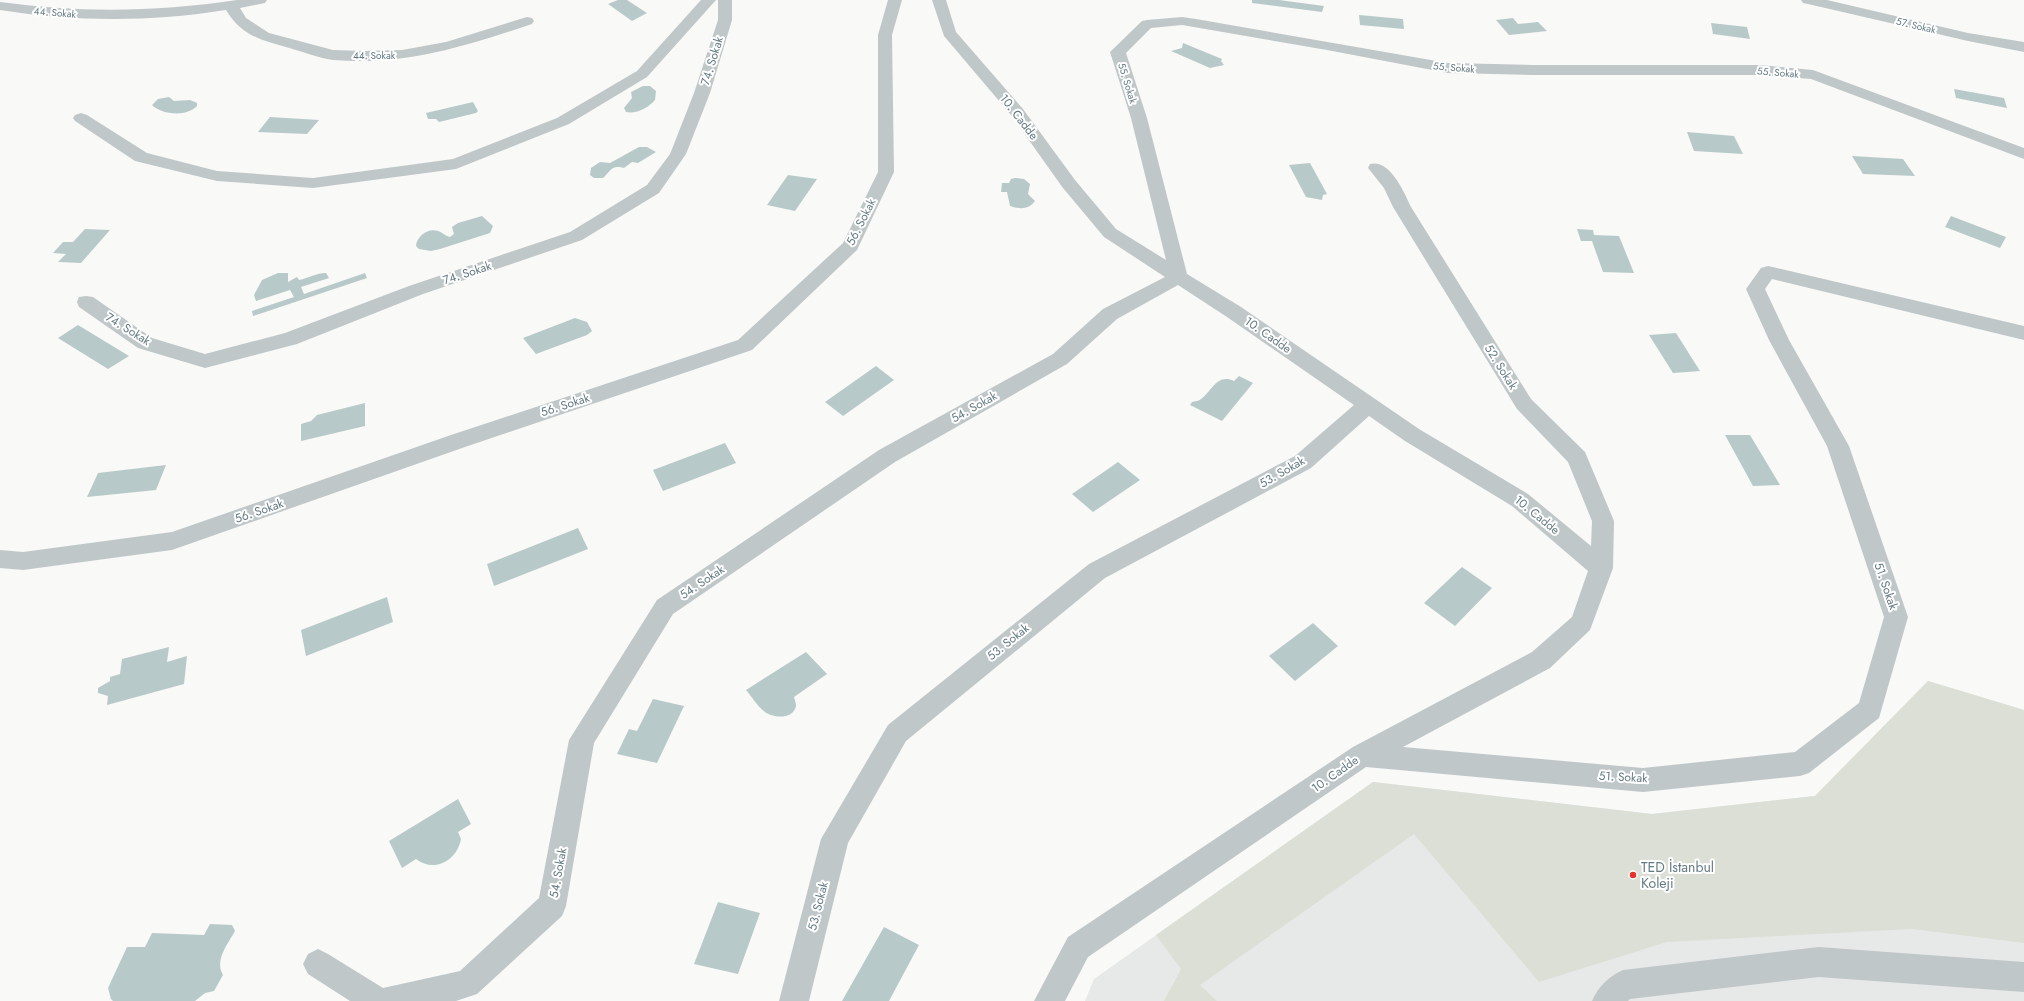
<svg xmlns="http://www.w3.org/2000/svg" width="2024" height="1001" viewBox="0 0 2024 1001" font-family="Jost,sans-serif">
<rect width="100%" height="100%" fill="#f9f9f7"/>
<path fill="#e7e9e8" d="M1928 681 2024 710V1001H1085L1094 979 1373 782 1652 814 1815 796Z"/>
<path fill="#dbdfd6" d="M1928 681 2024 710V943L1912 929 1667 942 1539 982 1414 834 1200 985 1217 1001H1164L1181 969 1156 935 1373 782 1652 814 1815 796Z"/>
<path fill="#b8c9ca" d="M618 0H627L647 13 632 21 608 4Z
M1252 0H1279L1324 6 1322 12 1252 3Z
M1359 15 1403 19 1404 29 1360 25Z
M1513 18 1518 24 1538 22 1547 31 1509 35 1496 20Z
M1711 23 1747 27 1750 39 1713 34Z
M1183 43 1222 59 1221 61 1224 65 1210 68 1171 51 1182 48Z
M643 86H650L656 91 655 100C648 108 637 114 626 112L624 108 632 98 631 92Z
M1954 89 2004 98 2007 108 1956 98Z
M169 97 174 101 190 100 197 103V106C187 117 162 115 152 105L158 99Z
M473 102 478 111 476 113 439 122 436 119H428L426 113Z
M270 117 319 120 307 134 258 132Z
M1687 132 1734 136 1743 154 1694 151Z
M639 147H647L656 152 638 163 632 162 624 168C611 164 610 172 603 178H594L590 175 591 168 600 162 610 163Z
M1852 156 1903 159 1915 176 1863 174Z
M1310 163 1327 194 1323 195 1322 200 1306 197 1289 165Z
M788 175 817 179 795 211 767 205Z
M1015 178 1024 179 1030 184 1028 194 1035 201C1029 210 1019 209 1010 206L1007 192H1001L1002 183H1009L1011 179Z
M482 216 493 226 490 233 440 249 431 251 419 249 416 246C417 236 428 228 438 231 442 232 445 236 450 237L454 234 452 227 458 223Z
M1951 216 2006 237 2000 248 1945 227Z
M85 229 110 230 81 263 58 262 66 254 53 253 63 242H73Z
M1577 229 1593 230 1594 235 1619 236 1634 273 1603 272 1592 241H1581Z
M278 273H288V282L297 277 299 280C309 278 316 273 326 273L329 278 301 287 304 294 365 273 367 278 253 316 252 311 294 297 290 290 256 301 254 295 262 280Z
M575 318 587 322 592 331 587 335 536 354 523 338Z
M78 325 129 356 108 369 58 338Z
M1676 333 1700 371 1673 373 1649 335Z
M876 366 894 380 843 416 825 402Z
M1239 376 1253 383 1222 421 1190 405 1192 402C1195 401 1199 401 1201 399 1212 391 1217 373 1234 381Z
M365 403V426L301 441V424L311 421 317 415Z
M1725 435H1750L1780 485 1753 486Z
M725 443 736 463 663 491 653 470Z
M1118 462 1140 480 1093 512 1072 494Z
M166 465 156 490 87 497 98 473Z
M578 528 588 549 494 586 487 564Z
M1462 567 1492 588 1455 626 1424 603Z
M387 597 393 622 306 656 301 630Z
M1313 623 1338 646 1295 681 1269 656Z
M169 647 167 662 187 656 184 684 107 705 108 696 98 693V688L110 681V677L120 674 122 659Z
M806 652 827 674 794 697C795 700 796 704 796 706 793 720 773 718 765 712 758 707 752 697 746 690Z
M653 699 684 706 657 763 617 754 629 729 637 731Z
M458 799 471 824 458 832 461 839C457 861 434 873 416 859L402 868 389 841Z
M718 902 760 913 738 974 694 964Z
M210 924 232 925 235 931C228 944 214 960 223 975L214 991 205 993 195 1001H113L111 999 108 988 127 947H145L152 933 204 935Z
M884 927 919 945 889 1001H842Z"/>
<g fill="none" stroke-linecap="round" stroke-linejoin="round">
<path fill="#c0c7c9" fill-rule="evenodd" d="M237 0H267L265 3 240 8 246 18 269 33 333 50 365 51 402 50 446 42 527 17 532 18 534 21 532 24C466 46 405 66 333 60 318 58 301 51 286 47 260 40 241 35 226 10 151 22 76 22 0 10V2C79 13 157 12 237 0Z
M701 0H716L647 77 569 124 456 169 313 188 217 181 135 161 75 121 73 118 75 115 81 113 87 115 147 153 217 171 313 178 453 159 557 118 637 71Z
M718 0H732V20L710 93 686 154 659 193 582 240 423 294 297 344 205 368 138 348 79 307 77 302 79 297 86 296 93 297 152 338 205 354 285 333 409 286 570 232 647 185 670 154 694 93 718 20Z
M888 0H902L892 35 894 172 857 250 752 350 465 447 172 550 23 570 0 568V550L23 552 172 532 451 435 738 340 843 243 878 172V35Z
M932 0H946L956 32 1023 109 1075 180 1116 229 1166 260 1131 118 1110 52 1142 21 1147 20 1182 17 1196 19 1448 63 1532 65H1759L1813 70 2024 148V159L1811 79 1759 75H1532L1448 73 1327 50 1182 25 1151 28 1126 53 1147 118 1187 274 1241 307 1419 429 1528 494 1591 546 1592 521 1568 462 1517 409 1393 207 1384 188 1368 168 1370 164C1390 159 1404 192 1411 207L1531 399 1585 452 1614 521 1613 568 1590 630 1550 668 1403 747 1643 768 1795 752 1859 703 1884 617 1827 446 1769 340 1746 289 1761 268 1768 266 2024 326V340L1772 279 1765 289 1789 340 1849 446 1908 617 1879 718 1809 773 1800 776 1643 792 1366 767 1088 957 1065 1001H1034L1068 937 1353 747 1532 652 1572 617 1588 571 1512 506 1405 441 1369 416 1311 468 1105 578 906 741 848 843 809 1001H779L821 839 888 725 1089 564 1295 456 1354 405 1227 317 1178 285 1117 319 1067 364 895 462 673 614 594 743 566 906 562 916 477 994 456 1001H350L308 974 303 964 308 954 318 949 328 954 383 988 460 971 539 898 569 740 657 600 879 450 1053 354 1103 309 1165 277 1104 237 1063 188 1011 115 944 36Z
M1801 0H1827L1968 33 2024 42V52L1968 41 1808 4 1803 3Z
M1819 947 2024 962V992L1819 977 1630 999 1628 1001H1592C1598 987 1609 976 1623 970Z"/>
</g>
<circle fill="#e73329" stroke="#fff" stroke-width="1.5" cx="1633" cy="875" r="4"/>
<g text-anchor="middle" stroke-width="4" stroke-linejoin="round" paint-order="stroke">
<g font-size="10" fill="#647a83" stroke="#fff">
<text transform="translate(55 12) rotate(5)" y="4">44. Sokak</text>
<text transform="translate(1916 25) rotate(13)" y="4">57. Sokak</text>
<text x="374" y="59">44. Sokak</text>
<text transform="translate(1454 67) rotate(5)" y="4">55. Sokak</text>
<text transform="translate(1778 72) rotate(5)" y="4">55. Sokak</text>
<text transform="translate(1128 83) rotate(73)" y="4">55. Sokak</text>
</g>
<g font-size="12" fill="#647a83" stroke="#fff">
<text transform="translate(712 61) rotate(-73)" y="4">74. Sokak</text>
<text transform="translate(1019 117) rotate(52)" y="4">10. Cadde</text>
<text transform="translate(861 222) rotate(-63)" y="4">56. Sokak</text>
<text transform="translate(467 273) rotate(-18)" y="4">74. Sokak</text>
<text transform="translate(128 329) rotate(32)" y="4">74. Sokak</text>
<text transform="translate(1268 335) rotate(35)" y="4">10. Cadde</text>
<text transform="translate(1501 367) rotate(58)" y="4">52. Sokak</text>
<text transform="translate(565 405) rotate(-18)" y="4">56. Sokak</text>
<text transform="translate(974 407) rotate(-29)" y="4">54. Sokak</text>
<text transform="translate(1282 472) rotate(-30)" y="4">53. Sokak</text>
<text transform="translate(259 511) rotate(-19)" y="4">56. Sokak</text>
<text transform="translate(1537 515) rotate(39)" y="4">10. Cadde</text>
<text transform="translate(702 582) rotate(-34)" y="4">54. Sokak</text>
<text transform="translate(1886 586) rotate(71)" y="4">51. Sokak</text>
<text transform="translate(1008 642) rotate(-39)" y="4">53. Sokak</text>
<text transform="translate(1335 774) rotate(-35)" y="4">10. Cadde</text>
<text transform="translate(1623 777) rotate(3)" y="4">51. Sokak</text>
<text transform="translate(558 873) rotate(-80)" y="4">54. Sokak</text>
<text transform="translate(818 906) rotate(-76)" y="4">53. Sokak</text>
</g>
<g font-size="14" fill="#647a83" stroke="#fff" text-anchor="start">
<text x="1641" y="872">TED İstanbul<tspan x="1641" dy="16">Koleji</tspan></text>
</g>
</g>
</svg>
